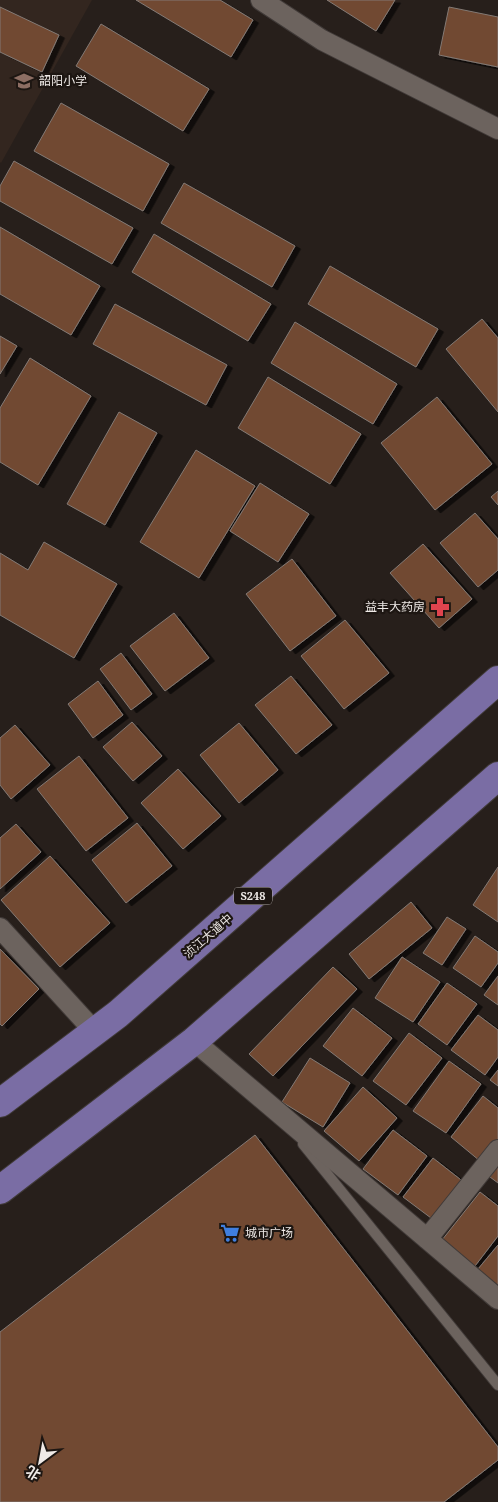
<svg xmlns="http://www.w3.org/2000/svg" width="498" height="1502" viewBox="0 0 498 1502" font-family="'Noto Serif','Noto Sans SC',serif">
<defs>
<filter id="shadow"><feDropShadow dx="5.5" dy="3" stdDeviation="0" flood-color="#0009"/></filter>
</defs>
<rect width="100%" height="100%" fill="#271f1b"/>
<path fill="#33261f" d="M0 0H92L1 163 0 162Z"/>
<path fill="#714830" stroke="#837a75" filter="url(#shadow)" d="M136 0H220L253 20 231 57Z
M327 0H395L376 31Z
M0 7 59 35 42 72 0 52Z
M449 7 498 17V67L439 55Z
M101 24 209 89 183 131 76 66Z
M61 103 169 164 143 211 34 151Z
M14 161 133 228 112 264 0 201V186Z
M184 183 295 246 272 287 161 223Z
M0 227 100 286 71 335 0 294Z
M154 234 271 304 248 341 132 272Z
M330 266 438 329 416 367 308 304Z
M115 304 227 365 206 405 93 344Z
M482 319 498 338V412L446 349Z
M295 322 397 384 373 424 271 363Z
M0 336 17 346 0 374Z
M30 358 91 396 38 485 0 462V408Z
M268 377 361 434 330 484 238 428Z
M437 397 492 464 435 510 381 443Z
M119 412 157 433 105 525 67 504Z
M196 450 255 486 199 578 140 542Z
M260 483 309 514 278 562 230 531Z
M498 491V505L491 497Z
M475 513 498 539V570L478 587 440 543Z
M44 542 117 584 74 658 0 615V553L28 570Z
M423 544 472 599 439 628 390 573Z
M292 559 336 616 290 651 246 594Z
M174 613 209 658 165 691 130 646Z
M345 620 389 673 344 709 301 656Z
M121 653 152 694 131 710 100 669Z
M291 676 332 725 296 754 255 705Z
M98 681 123 715 93 738 68 704Z
M132 722 162 756 133 781 103 747Z
M239 723 278 770 239 803 200 755Z
M15 725 50 765 11 799 0 785V738Z
M79 756 128 818 86 851 37 789Z
M178 769 221 816 183 849 141 803Z
M137 823 172 866 126 903 92 860Z
M16 824 41 852 0 889V838Z
M50 856 110 923 60 967 1 900Z
M498 867V922L473 905Z
M411 902 432 928 369 979 349 954Z
M447 917 466 929 442 965 423 953Z
M475 936 498 952V963L481 987 453 968Z
M0 949 39 989 2 1026 0 1024Z
M402 957 440 982 413 1022 375 998Z
M333 967 357 989 273 1076 249 1054Z
M498 976V1005L484 995Z
M447 983 477 1004 447 1045 418 1024Z
M353 1008 392 1038 362 1076 323 1046Z
M478 1015 498 1030V1057L485 1075 451 1050Z
M409 1033 442 1058 406 1105 373 1081Z
M310 1058 350 1083 323 1127 282 1102Z
M449 1061 481 1084 446 1133 413 1111Z
M498 1070V1086L490 1080Z
M363 1087 397 1118 359 1161 324 1131Z
M483 1096 498 1108V1139L480 1161 451 1137Z
M393 1130 427 1156 398 1195 363 1169Z
M255 1135 498 1447V1460L444 1502H0V1332Z
M433 1158 465 1183 435 1221 403 1197Z
M498 1166V1183L490 1177Z
M480 1192 498 1206V1236L475 1266 442 1240Z
M498 1245V1286L478 1269Z"/>
<g fill="none" stroke-linecap="round" stroke-linejoin="round">
<g stroke="#403a38" stroke-width="12">
<path id="service" d="M303 1144 498 1385"/>
</g>
<g stroke="#403a38" stroke-width="22">
<path id="minor" d="M261 0 322 40 498 129
M0 928 95 1032
M194 1041 498 1299
M427 1239 498 1150"/>
</g>
<g stroke="#403a38" stroke-width="30">
<path id="primary" d="M0 1103 118 1014 498 680
M0 1190 194 1041 498 776"/>
</g>
<use href="#service" stroke="#6c635e" stroke-width="10"/>
<use href="#minor" stroke="#6c635e" stroke-width="20"/>
<use href="#primary" stroke="#7a6da4" stroke-width="28"/>
</g>
<defs>
<g id="school-bare" transform="scale(1.5)"><path d="M0-5L7-2L0 1L-7-2ZM-4 1L0 2.5L4 1V4Q0 6-4 4Z" fill="#8d6e63" stroke="#1d1612" stroke-width="2.5" paint-order="stroke"/></g>
<g id="pharmacy-bare" transform="scale(1.5)"><path d="M-2-6h4v4h4v4h-4v4h-4v-4h-4v-4h4Z" fill="#e0444e" stroke="#1d1612" stroke-width="2.5" paint-order="stroke"/></g>
<g id="supermarket-bare" transform="scale(1.5)"><path d="M-6-5.5h2.5l.6 2H6L4.5 2H-2.5L-4.4-4H-6ZM-1.5 3.2a1.3 1.3 0 1 0 .1 0ZM3 3.2a1.3 1.3 0 1 0 .1 0Z" fill="#3f7fe0" stroke="#1d1612" stroke-width="2.5" paint-order="stroke"/></g>
</defs>
<g fill-rule="evenodd">
<use href="#school-bare" x="24" y="81"/>
<use href="#pharmacy-bare" x="440" y="607"/>
<use href="#supermarket-bare" x="230" y="1233"/>
</g>
<g text-anchor="middle" stroke-width="4.5" stroke-linejoin="round" paint-order="stroke">
<rect fill="#1d1612" stroke="#b0aaa7" stroke-width="1" x="234" y="887.5" width="38" height="17" rx="4"/>
<g font-size="11" font-weight="bold" fill="#efeae7">
<text x="253" y="900">S248</text>
</g>
<g font-size="12" fill="#efeae7" stroke="#1d1612" text-anchor="start">
<text x="39" y="85">韶阳小学</text>
<text x="425" y="611" text-anchor="end">益丰大药房</text>
<text x="245" y="1237">城市广场</text>
</g>
<g font-size="12" fill="#efeae7" stroke="#1d1612">
<text transform="translate(208 936) rotate(-41)" y="4">浈江大道中</text>
</g>
</g>
<g transform="translate(40 1462) rotate(212)" stroke="#1d1612" stroke-width="4" paint-order="stroke">
<path d="M0-4L9 19L0 12L-9 19Z" fill="#efeae7"/>
<text y="-8" font-size="14" font-weight="bold" text-anchor="middle" fill="#efeae7">北</text>
</g>
</svg>
